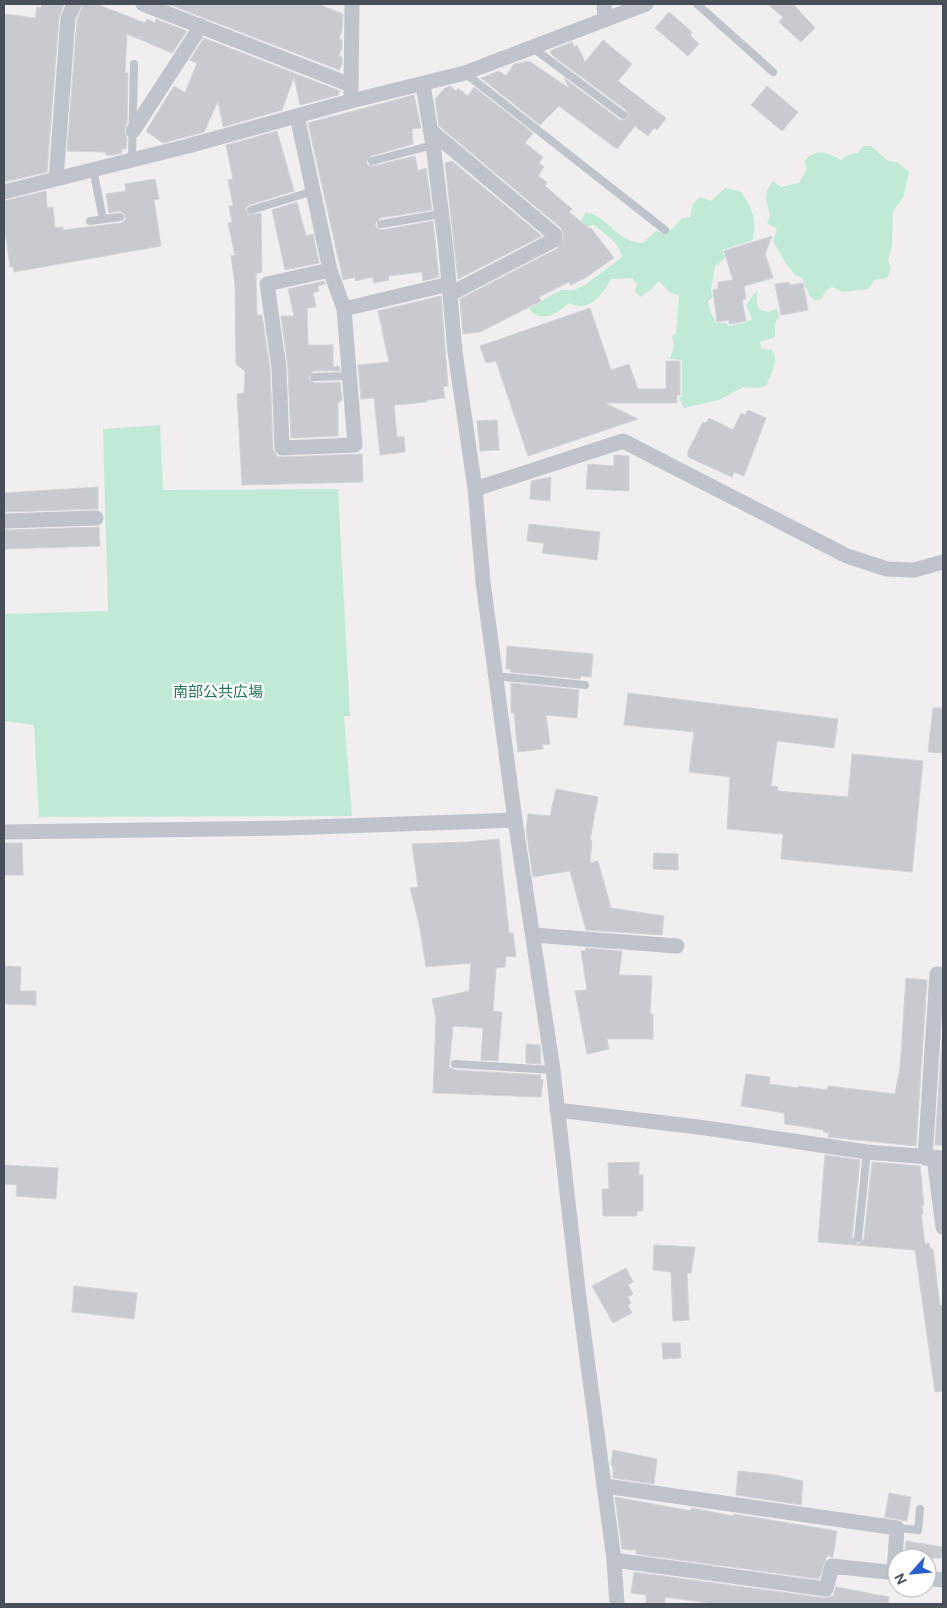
<svg xmlns="http://www.w3.org/2000/svg" width="947" height="1608" viewBox="0 0 947 1608" font-family="'DM Sans','Noto Sans JP',sans-serif">
<rect width="100%" height="100%" fill="#f0eeee"/>
<path fill="#c0ead5" d="M863 146H871L888 161 897 162 909 172 903 198 893 211 892 245 888 260 891 269 887 278 874 280 868 289 843 292 832 287 826 290 822 298 815 301 809 295 802 278 794 274 785 262 773 241 777 229 767 223 770 216C767 200 762 196 773 181L781 187 799 183 807 169 805 161C815 147 829 153 841 160L850 154 858 153Z
M725 188 740 191C752 206 757 221 753 240L722 250 725 258 715 267 711 290 713 297 708 301 711 313 716 323H726L729 326 747 322 752 319 746 305 757 290V303L759 309 767 312 777 309 779 317 775 322V337L760 342 762 349 772 350C780 363 770 372 767 385L759 388 743 387 719 400 684 408 679 398 682 396V360L670 359 674 346 672 337 676 334 679 295 670 293 659 281 649 291 640 297 635 291 637 284 632 278 611 279C602 295 590 313 569 303 557 313 543 324 529 309L553 294 562 290H574L586 284 622 257C620 243 605 234 594 225L587 227 582 225 581 221 586 212C609 217 617 243 643 243L656 231 663 233 672 229 682 218 690 217 693 204 700 197 711 201Z
M160 425 163 490 338 489 350 716H344L352 816 39 817 34 725 4 721V614L108 611 103 429Z"/>
<path fill="#c9cad0" stroke="#d2d3d9" d="M42 4H64L59 17 47 172 4 182V14L35 18 37 7 41 8Z
M83 4H96L145 23 147 19 155 23 156 19 187 31 172 53 127 34 125 73H128L127 123 124 131 127 138 126 149H122V153L114 155H106V152L67 151 77 20Z
M168 4H318L343 14 342 31 339 38 342 40V48L339 56 342 57V64L339 70Z
M767 4H793L815 28 801 42 779 22 783 17Z
M669 12 692 32 690 35 699 44 688 56 655 28Z
M204 38 340 91 338 95 300 105 294 77 282 110 223 127 218 101 204 132 163 143 146 131 174 86 185 93 197 63 190 60Z
M603 40 632 64 618 81 666 118 657 130 654 128 648 136 635 126 617 149 559 106 540 125 481 78 499 71 506 76 514 64 529 61 570 89 564 78 620 120H625L628 116 626 110 553 56 550 51 572 42 574 47 577 45 585 62Z
M450 86 456 91 458 88 468 96 474 87 533 133 525 143 543 157 539 163 544 167 538 176 547 182 545 186 572 209 569 212 590 229 591 228 614 258 585 278 571 285 569 282 539 297 541 301 480 332 463 334 460 299 558 248 564 236 561 228 439 126 435 99 445 88Z
M767 86 798 112 782 131 751 105Z
M414 95 421 128 412 129 413 144 371 156 366 162 368 165 373 166 415 156 418 171 426 168 432 210 380 218 375 224 377 228 382 230 433 221 439 277 423 281 422 272 388 276 389 280 374 283 373 277 355 281V277L343 280 308 123Z
M277 131 294 191 249 205 245 209 249 215 261 213 262 272 256 274 257 315H262L270 369 273 449 277 456 282 457 362 454 363 482 242 485 237 394 244 393 245 371 236 364 235 284 231 256 235 255 228 223 232 222 229 206H233L228 180 233 179 226 145Z
M452 161 542 236 458 279 445 163Z
M155 179 159 199 154 200 161 246 14 272 13 267H10L4 223V201L46 191 47 208 53 207 55 228 63 227V230L121 223 125 220V214L120 211 109 213 106 194 126 191 125 184Z
M297 202 306 236 313 234 319 263 285 270 272 210Z
M772 236 765 254 773 278 744 286 746 299 742 300 746 321 729 324V320L717 322 713 290 718 289V282L733 280 724 251Z
M324 281 325 284 318 286 319 291 313 293 316 307 307 308 308 345H333V367L339 366 340 371H313L308 378 314 383 340 382 342 400 338 403V436L291 438 288 368 281 316H294L288 289Z
M789 282 790 285 803 283 808 310 781 315 775 284Z
M441 296 448 386 443 387 445 398 427 400V402L394 405 397 437H404L405 452 380 455 374 398 361 399 358 365 389 362 378 311Z
M590 308 611 370 629 364 638 389H666V361H680V395H677V403H605L638 419 528 456 496 361 486 363 480 346Z
M748 410 766 418 744 476 734 472 732 477 688 457V451L703 422 706 423 709 418 733 430 741 413 745 415Z
M497 420 499 450 480 451 477 421Z
M614 455 629 456V491L586 489 588 464 614 466Z
M551 477 550 501 530 499 531 481Z
M98 487V509L4 512V493Z
M529 524 600 532 597 560 542 553 544 543 527 541Z
M99 527 100 546 4 549V530Z
M507 646 593 654 591 677 581 676 580 679 510 672V669H506Z
M511 683 579 690 577 718 546 715 550 744 542 745 543 749 518 752 514 713H511Z
M628 693 838 719 834 748 777 741 771 786 778 787 777 791 848 797 852 754 923 761 912 872 781 859 783 834 727 829 730 777 689 772 694 732 624 725Z
M933 708H943V753L928 752Z
M556 789 598 797 590 840H592L590 863 598 861 611 908 664 916 662 935 586 930 570 871 533 877 526 830 528 814 550 816Z
M499 839 509 933H513L516 957 506 956 505 967 496 968 493 1011 502 1012 498 1061 481 1060 483 1028 453 1026 449 1067 455 1070 541 1075 540 1079 543 1080 541 1097 433 1093 436 1019 432 999 469 991 471 963 426 967 419 923 410 888 418 887 412 844 467 842Z
M4 843H22L23 875H4Z
M654 853 678 854V870L653 869Z
M586 948 622 951 619 975 652 976 650 1014H653V1039H607L609 1049 587 1054 575 991 587 990 581 951H585Z
M4 966 21 967 20 991H36V1005L5 1004Z
M906 978 927 980 916 1146 828 1137 829 1133 823 1132 824 1130 785 1124 784 1113 741 1106 746 1074 770 1077 769 1084 798 1088 799 1086 827 1090 828 1086 895 1094 900 1068Z
M943 1022V1145H935Z
M526 1044 540 1045 541 1064 526 1063Z
M825 1155 860 1160 852 1237 858 1244 864 1239 872 1162 920 1166 924 1205 922 1206 923 1214H921L925 1244 929 1243 930 1249H933L940 1305H943V1391L935 1392 915 1250 818 1242Z
M639 1162V1175H643V1211H637V1216H603L602 1189H609L608 1163Z
M4 1165 58 1168 56 1199 16 1196 17 1185 4 1184Z
M654 1245 695 1247 691 1273H687L689 1320 673 1321 671 1272 653 1270Z
M626 1268 633 1282 628 1285 633 1294 628 1297 631 1303 628 1305 632 1313 613 1323 592 1286Z
M74 1286 137 1293 134 1319 72 1312Z
M662 1343H680L681 1358 663 1359Z
M613 1450 657 1459 654 1484 613 1478V1467L611 1465Z
M738 1471 776 1475 803 1481 801 1505 736 1495Z
M889 1493 911 1497 907 1521 885 1517Z
M615 1497 691 1511V1508L733 1516 734 1514 837 1531 833 1557 827 1556 819 1579 636 1554V1550L622 1549Z
M906 1541 943 1547V1558H904Z
M634 1572 825 1598 833 1596 836 1587 889 1597 888 1604H716L665 1597V1604H646V1595L631 1593Z"/>
<g fill="none" stroke-linecap="round" stroke-linejoin="round">
<path stroke="#bec3cc" stroke-width="8" d="M697 4 773 72
M533 48 623 115
M465 73 665 230
M132 159 134 64
M372 161 433 145
M93 169 103 219
M251 210 314 191
M90 221 120 217
M381 224 441 214
M314 377 349 376
M496 676 585 685
M455 1064 553 1070
M858 1238 867 1152
M897 1528 918 1530 920 1509"/>
<path stroke="#bec3cc" stroke-width="15" d="M143 4 351 85
M604 4 605 20
M423 85 433 145 446 250 455 352 475 489 483 582 515 820 553 1070 579 1298 614 1560 826 1589 832 1566 897 1573
M351 94 352 4
M297 116 330 270 344 309 355 445 282 448 279 368 267 284 330 270
M430 130 555 235 554 240 450 294
M133 131 201 26
M56 179 68 18 74 4
M4 192 188 146 351 101 465 73 646 4
M344 309 449 284
M475 489 623 441 847 556 887 569 914 570 943 562
M4 521 96 518
M4 832 285 828 515 820
M533 935 677 946
M557 1110 706 1128 867 1152 943 1158
M925 1158 937 974H943
M934 1158 943 1227
M605 1486 897 1528 894 1572
M614 1560 617 1604
M927 1578 943 1580"/>
</g>
<g text-anchor="middle" stroke-width="4.5" stroke-linejoin="round" paint-order="stroke">
<g font-size="15" fill="#207354" stroke="#fff">
<text x="218" y="697">南部公共広場</text>
</g>
</g>
<rect width="947" height="1608" fill="none" stroke="#484f59" stroke-width="10"/>
<g transform="translate(912 1573) rotate(243)"><circle r="24" fill="#ffffff" stroke="#b6b9bd"/>
<path d="M0-4L9 19L0 12L-9 19Z" fill="#2b5ecd"/>
<text y="-8" font-size="14" font-weight="bold" text-anchor="middle" fill="#484f59">N</text>
</g>
</svg>
